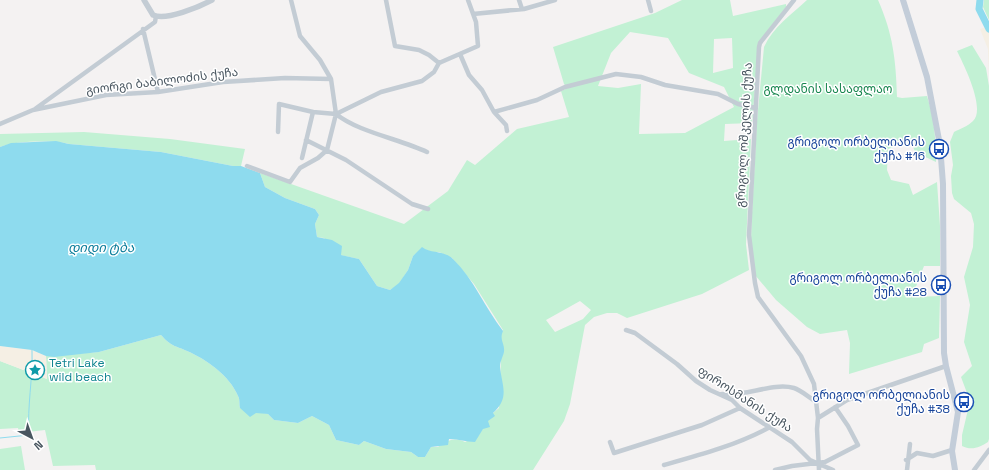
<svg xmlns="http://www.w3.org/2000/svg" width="989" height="470" viewBox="0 0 989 470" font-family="'Space Grotesk','Noto Sans Georgian',sans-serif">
<rect width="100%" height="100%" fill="#f4f2f2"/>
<path fill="#c2f1d4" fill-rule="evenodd" d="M682 0H730L733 16 786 4V7L759 42 752 123 725 124 724 141 751 139 746 244 749 270 702 294 627 318 617 313H607L594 317 585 325 570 404 564 421 533 470H96L95 465 53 466 45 430 19 433 18 428 0 429V361L47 379 46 356 99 352 161 335C172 347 174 345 187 351 206 359 230 376 238 396 240 399 239 404 240 408L268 414 274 420 298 423 312 416 329 425 336 440 359 445 364 441 386 449 411 452 418 457H425L431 447H438C448 440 454 437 465 442L478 436 493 413 499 408 501 359 504 351 500 336 503 330 474 284 452 258 439 252H418L413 256 408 270 399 284 390 290 377 286 359 259 340 255 324 238 317 237 315 224 319 215 315 209 285 198 265 187 260 173 404 224 448 191 467 160 475 165 517 129 569 117 561 91 568 88 564 84 553 47 655 13ZM630 32 668 38 689 73 724 87 734 107 685 133 639 134 641 84 618 88 598 86 611 53ZM732 38 733 68 713 73 714 39ZM580 301 591 310 583 319 555 332 546 320Z
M807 0H878C893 34 896 60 897 97L902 98 927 96C934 117 936 139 936 162L915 152 911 141 888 149 887 170 891 180 909 184 913 195 937 182 940 226V266H924L912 297 940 296 939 338 924 344 922 352 849 374 850 343 847 330 820 334 807 327 776 300 755 275 751 239 752 213 757 121 764 47C773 27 792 14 807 0Z
M984 0H989V20L983 7Z
M972 45 986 68 989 86V439L988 442C980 447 972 451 962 446V435L970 401 961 377 972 366 964 342 970 305 964 277 973 247 974 224 971 213 954 199 952 193 951 176 953 165 950 142 954 132C960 129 968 126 973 121 986 109 964 65 957 51Z
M84 132 170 139 245 149 241 166H233L161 152 69 144C52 140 15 141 0 147V134Z
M21 446 25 470H0V449Z"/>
<path fill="#f5efe4" d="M989 26V77L988 49 980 29Z
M0 346 32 350 46 356 47 379 0 361Z"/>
<path fill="#8edbee" d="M56 141 69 144 161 152 233 166H241L260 173 265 187 285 198 315 209 319 215 315 224 317 237 332 240 342 246 341 255 359 259 377 286 390 290 399 283 408 270 413 256 422 247C431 254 444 250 453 259 474 279 485 308 503 331 499 340 505 343 504 352 503 357 500 361 500 367 502 386 510 398 493 413L495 416 488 421 490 427 483 429 475 442C466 442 459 439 449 439L448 445 431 447 425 457H418L411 452 386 449 364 441 359 445 336 440 329 425 312 416 298 423 274 420 268 414 256 413 250 417 240 408C239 404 240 399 238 396 230 376 206 359 187 351 174 345 172 347 161 335L99 352 54 357 46 356 32 350 0 346V147L11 143Z"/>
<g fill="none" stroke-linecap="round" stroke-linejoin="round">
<path stroke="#8edbee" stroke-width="1" d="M0 438 29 435C27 406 33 379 32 350"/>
<path stroke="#8edbee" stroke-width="7" d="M980 0 979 9 989 29"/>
<path stroke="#c3ccd4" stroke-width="4.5" d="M386 0 395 46 419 50 429 55 439 63
M519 0 522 9
M648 0 651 11
M794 0 760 43 759 47 749 235 755 283 758 297 801 356 814 384 818 418 817 429 819 470
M473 14 524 9 555 0
M143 29 158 92
M460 54 469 75 482 90 494 112 506 125 507 131
M35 109 155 22 156 16
M494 112 537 100 565 87 616 74 641 77 665 85 718 94 738 104 755 108
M336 114C358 132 400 139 427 152
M0 124 33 110 106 95 158 92 223 82 285 78 331 79
M278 132 279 104 313 112 336 114 381 92 422 81 434 72 439 63 478 46 476 22 468 0
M306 140 346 160 412 204 428 209
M302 158 313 112
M247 166 290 182 300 168 318 158 327 150 336 114 331 79 320 60 300 36 291 0
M626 330 635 333 677 364 696 381 710 390 732 400 740 408 792 442 810 460 833 470
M722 394C745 397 773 382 794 388 801 390 808 397 815 401
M818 418 847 400 946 366
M610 442 614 453 702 425 740 408
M906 460 917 453 933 456 952 450
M664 465C700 455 737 445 770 427
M775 470 792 466 825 462 858 445 848 426 835 407
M907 470 910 444
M974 470 989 450"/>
<path stroke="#c3ccd4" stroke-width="5.5" d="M144 0 153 15C166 21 199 7 212 0"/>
<path stroke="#c3cdd9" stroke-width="6" d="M903 0 927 77 940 145 943 184 944 353 946 366 958 412 952 451 955 470"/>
</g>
<defs>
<g id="bus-ring" transform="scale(1)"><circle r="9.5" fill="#fff" stroke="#1a4fb4" stroke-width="1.5"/><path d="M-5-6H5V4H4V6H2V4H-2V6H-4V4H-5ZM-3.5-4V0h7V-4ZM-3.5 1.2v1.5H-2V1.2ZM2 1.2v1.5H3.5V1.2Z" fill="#1a4fb4"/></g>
<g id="sight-ring" transform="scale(1)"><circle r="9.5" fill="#fff" stroke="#0f9aa8" stroke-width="1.5"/><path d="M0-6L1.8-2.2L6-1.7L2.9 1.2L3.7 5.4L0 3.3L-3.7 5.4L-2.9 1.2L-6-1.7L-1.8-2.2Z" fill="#0f9aa8"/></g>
</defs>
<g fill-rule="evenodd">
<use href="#bus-ring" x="939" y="149"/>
<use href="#bus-ring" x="941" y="285"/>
<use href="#sight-ring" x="35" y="370"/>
<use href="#bus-ring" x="964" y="402"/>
</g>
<g text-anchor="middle" stroke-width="3" stroke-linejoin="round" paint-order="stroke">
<g font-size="12" fill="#495660" stroke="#fff">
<text transform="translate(162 81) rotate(-7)" y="4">გიორგი ბაბილოძის ქუჩა</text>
<text transform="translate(744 135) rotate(-87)" y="4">გრიგოლ ოშკელის ქუჩა</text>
<text transform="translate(745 399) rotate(33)" y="4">ფიროსმანის ქუჩა</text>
</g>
<g font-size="12" fill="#16864e" stroke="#fff">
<text x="828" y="93">გლდანის სასაფლაო</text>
</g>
<g font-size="12" fill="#164399" stroke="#fff" text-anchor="end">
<text x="925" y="146">გრიგოლ ორბელიანის<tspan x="925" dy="14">ქუჩა #16</tspan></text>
<text x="927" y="282">გრიგოლ ორბელიანის<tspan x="927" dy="14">ქუჩა #28</tspan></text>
<text x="950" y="399">გრიგოლ ორბელიანის<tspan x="950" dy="14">ქუჩა #38</tspan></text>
</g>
<g font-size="12" fill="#0d838f" stroke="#fff" text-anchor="start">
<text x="49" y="367">Tetri Lake<tspan x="49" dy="14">wild beach</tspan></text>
</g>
<g font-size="13" font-style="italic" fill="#0b7d9b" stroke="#fff">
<text x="101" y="252">დიდი ტბა</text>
</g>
</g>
<g transform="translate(32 438) rotate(139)" stroke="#ffffff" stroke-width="3" paint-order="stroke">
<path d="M0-3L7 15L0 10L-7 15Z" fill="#495660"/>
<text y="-6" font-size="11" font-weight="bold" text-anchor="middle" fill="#495660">N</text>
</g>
</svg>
